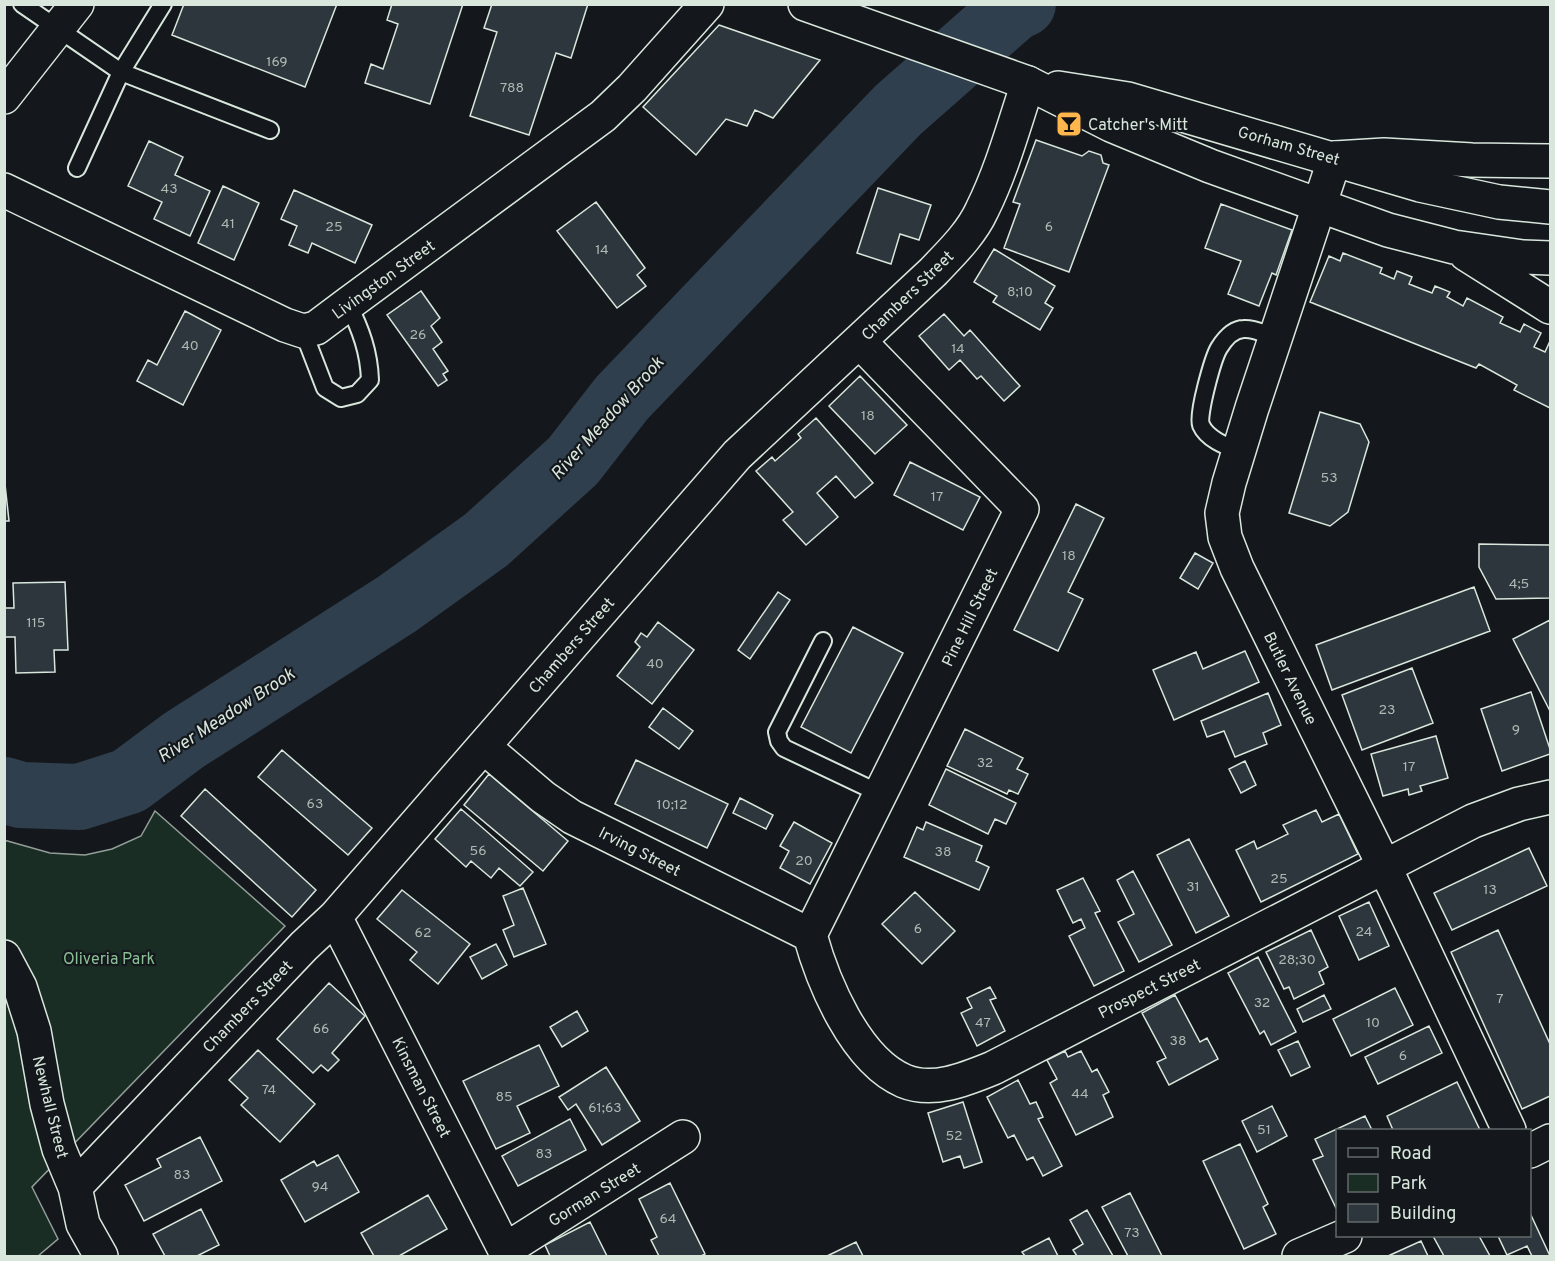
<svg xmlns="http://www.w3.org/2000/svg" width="1555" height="1261" viewBox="0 0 1555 1261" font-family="Overpass,sans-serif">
<rect width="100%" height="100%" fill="#14181c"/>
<path fill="#1a2d24" stroke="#939e99" stroke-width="1.5" d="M155 811 285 926 32 1187 58 1239 38 1256H5L4 840 50 853 85 855 112 849 141 836Z"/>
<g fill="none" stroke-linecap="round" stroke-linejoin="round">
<path stroke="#2f3f4d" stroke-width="66" d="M4 790 21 795 79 797 129 781 184 740 397 604 486 540 573 461 622 398 898 110 1015 7 1023 4"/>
</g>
<path fill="#2c363c" stroke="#d8e6dc" stroke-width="1.5" d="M184 4H337L305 87 172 35Z
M392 4H463L430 104 365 83 371 64 383 69 398 24 387 20Z
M492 4H588L571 58 556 53 529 135 470 116 497 32 484 28Z
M719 25 820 60 773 118 755 110 747 126 726 119 696 155 643 107Z
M1036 140 1082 156 1089 151 1101 155 1103 163 1109 165 1069 272 1004 248 1020 204 1013 202Z
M149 141 183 157 175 175 210 191 190 236 154 219 162 202 128 186Z
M223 186 259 203 234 260 198 243Z
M878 188 931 205 919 240 900 234 891 264 857 253Z
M294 190 372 225 355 263 312 243 308 253 289 245 297 226 281 219Z
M596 202 645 268 637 275 646 286 617 308 557 231Z
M1221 204 1292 230 1276 275 1272 273 1259 306 1228 294 1241 261 1205 248Z
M994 249 1055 286 1045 303 1053 308 1040 330 993 302 997 296 974 282Z
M1343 253 1382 268 1380 273 1394 279 1397 271 1412 277 1409 284 1432 293 1435 286 1450 292 1447 297 1463 306 1467 298 1503 317 1500 323 1520 332 1524 324 1541 333 1534 347 1545 352 1550 341V408L1514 390 1517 385 1479 364 1476 368 1310 302 1329 256 1340 261Z
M421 291 440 318 431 326 442 342 433 349 448 371 443 374 447 380 438 386 387 315Z
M185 311 221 330 183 405 137 381 148 360 157 365Z
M944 314 964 336 970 330 1020 386 1004 401 981 376 977 379 960 360 949 370 919 336Z
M860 376 907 425 875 454 829 406Z
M1320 412 1360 424 1369 442 1348 512 1330 526 1289 513Z
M816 418 873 483 855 498 836 476 817 493 838 517 806 545 783 520 793 512 756 471 772 457 775 461 801 438 798 434Z
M910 462 980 497 963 530 894 495Z
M4 475 9 521H4Z
M1076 504 1104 518 1068 592 1083 599 1058 651 1014 630Z
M1479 544 1550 545V598L1496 599 1479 567Z
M1195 553 1213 563 1198 589 1180 578Z
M65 582 68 650H54L55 672 16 673 15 637H4V608H14L13 583Z
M1474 587 1490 631 1332 690 1316 645Z
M778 592 790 600 750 659 738 650Z
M1550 620V711L1513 639Z
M658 622 694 650 652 704 617 676 640 647 635 642 641 633 647 637Z
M853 627 903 653 851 753 801 727Z
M1245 651 1259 682 1174 720 1153 670 1196 652 1203 669Z
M1412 668 1433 723 1362 750 1342 695Z
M1531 692 1550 749V754L1502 771 1481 709Z
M1268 693 1281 725 1263 733 1267 744 1235 757 1224 731 1207 737 1201 721Z
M663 708 693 731 679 749 649 727Z
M965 729 1023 758 1017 769 1028 774 1018 794 1009 790 1007 794 947 766Z
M1436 736 1448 778 1420 786 1422 791 1409 795 1408 789 1383 796 1371 754Z
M282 750 372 828 348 855 258 777Z
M636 760 728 804 707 848 615 804Z
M1245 761 1256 785 1241 793 1229 769Z
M946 769 1016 803 1006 824 995 819 988 834 929 805Z
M489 774 568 841 543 871 464 805Z
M205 789 316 890 292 917 181 816Z
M740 798 773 815 766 829 733 813Z
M461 809 533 872 520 886 499 868 491 878 471 861 466 867 435 839Z
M1316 810 1322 822 1339 814 1358 854 1261 902 1236 850 1254 841 1257 849 1288 834 1283 825Z
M794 822 832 843 810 884 780 868 789 851 780 846Z
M926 822 982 846 976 861 989 867 979 890 904 857 917 827 923 830Z
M1189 839 1229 916 1196 933 1157 855Z
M1529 848 1547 886 1452 930 1434 893Z
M1133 871 1172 945 1139 962 1118 922 1134 914 1117 880Z
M1083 878 1100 911 1095 913 1124 971 1094 986 1069 936 1085 928 1081 919 1073 923 1057 890Z
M523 888 546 944 514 957 503 930 514 925 503 896Z
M402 890 470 944 438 984 410 960 417 952 377 919Z
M915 892 955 931 922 964 882 924Z
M1369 902 1389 946 1359 960 1339 916Z
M1311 930 1328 967 1319 972 1324 984 1294 999 1289 987 1284 989 1266 952Z
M1498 930 1550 1044V1096L1522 1109 1451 952Z
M496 944 507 965 482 979 470 957Z
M1258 957 1296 1032 1271 1045 1264 1031 1260 1034 1228 973Z
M329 983 365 1016 332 1053 339 1060 328 1071 321 1065 313 1073 277 1039Z
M990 987 996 998 990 1000 1005 1031 977 1046 961 1013 972 1008 967 998Z
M1395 988 1413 1025 1351 1056 1333 1019Z
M1175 995 1200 1042 1207 1038 1218 1059 1169 1085 1157 1062 1166 1058 1142 1013Z
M1324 995 1331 1009 1303 1022 1297 1009Z
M577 1011 588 1031 562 1047 550 1027Z
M1429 1026 1442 1053 1378 1084 1365 1057Z
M1298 1041 1310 1067 1291 1076 1278 1050Z
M539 1045 559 1086 517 1106 530 1133 496 1149 463 1081Z
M258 1050 315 1104 280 1142 241 1105 248 1098 229 1080Z
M1065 1051 1068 1057 1081 1051 1092 1072 1097 1069 1109 1092 1103 1095 1113 1117 1076 1135 1050 1083 1057 1079 1047 1060Z
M606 1067 640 1121 602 1145 576 1104 568 1110 559 1097Z
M1018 1080 1030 1104 1036 1102 1043 1117 1038 1119 1062 1166 1043 1176 1033 1157 1027 1160 1014 1135 1008 1138 987 1097Z
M1457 1082 1480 1130H1393L1387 1116Z
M963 1102 982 1162 964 1168 960 1156 943 1162 928 1113Z
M1272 1106 1287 1136 1257 1152 1242 1121Z
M1365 1116 1372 1130H1338V1208H1336L1313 1160 1323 1156 1315 1139Z
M570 1119 586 1150 518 1186 502 1156Z
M200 1137 222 1181 144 1221 125 1185 161 1167 157 1159Z
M1240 1144 1268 1204 1263 1207 1276 1234 1244 1249 1203 1161Z
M338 1155 359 1192 305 1222 281 1180 314 1161 317 1166Z
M670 1183 705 1254 701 1256H659L651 1240 657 1237 639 1199Z
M1130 1193 1162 1256H1128L1102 1207Z
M428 1195 447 1229 399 1256H374L361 1233Z
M201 1209 219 1245 197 1256H165L153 1234Z
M1087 1210 1113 1256H1077L1073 1250 1083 1244 1070 1220Z
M1530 1213 1550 1256H1532L1527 1246 1507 1255 1498 1236H1530Z
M590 1222 607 1256H550L545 1245Z
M1433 1236H1479L1490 1256H1444Z
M1049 1238 1058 1256H1025L1022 1252Z
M1421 1241 1428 1256H1388Z
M856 1242 863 1256H827Z"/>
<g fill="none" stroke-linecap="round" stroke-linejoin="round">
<g stroke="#d8e6dc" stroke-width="20">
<path id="lane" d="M22 4 121 72 270 130
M77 168 121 72 163 4
M303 331 325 388 341 398 357 394 370 380C369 352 361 330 348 304
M1239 451C1226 446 1207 439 1201 425 1197 415 1213 358 1219 348 1224 340 1233 329 1244 329 1254 328 1267 335 1276 337
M823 641 777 732 779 741 784 748 881 794"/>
</g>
<g stroke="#d8e6dc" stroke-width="36">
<path id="street" d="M4 97 77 4
M1335 158 1252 408 1229 483 1222 513 1225 537 1237 568 1385 868 1509 1130
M4 190 285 325 303 331 316 328 348 304 603 116 632 88 707 4
M484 747 543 797 572 817 810 935
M335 917 508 1256
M810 935C823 982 855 1060 904 1081 933 1093 966 1079 993 1068L1473 821 1519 804 1550 797
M810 935 1022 509 859 341
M4 957 20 987 34 1031 47 1104 59 1149 75 1187 83 1224 101 1256
M1530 1151 1550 1141
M75 1187 304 946 335 917 737 455 933 272C951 253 971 234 982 210 1002 170 1014 125 1028 83
M505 1250 683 1137
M1299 1256 1345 1236"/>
</g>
<g stroke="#d8e6dc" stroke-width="36">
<path id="primary" d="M805 4 1028 83 1111 125 1210 166 1388 230 1454 247 1523 257 1550 258
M1058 88 1128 99 1420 185 1499 202 1550 207
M1466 254 1550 307"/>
</g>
<g stroke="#d8e6dc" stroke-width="36">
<path id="highway" d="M1335 158 1384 155 1472 160 1550 161"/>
</g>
<use href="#lane" stroke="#14181c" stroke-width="16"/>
<use href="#street" stroke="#14181c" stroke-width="33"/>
<use href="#primary" stroke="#14181c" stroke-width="33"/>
<use href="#highway" stroke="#14181c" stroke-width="33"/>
</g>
<defs>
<g id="bar-square" transform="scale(1.35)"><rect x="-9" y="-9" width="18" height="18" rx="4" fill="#ffb74d" stroke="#14181c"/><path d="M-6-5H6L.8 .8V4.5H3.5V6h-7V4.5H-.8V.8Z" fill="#111"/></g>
</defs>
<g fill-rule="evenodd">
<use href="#bar-square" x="1069" y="124"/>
</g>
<g text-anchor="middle" stroke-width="4.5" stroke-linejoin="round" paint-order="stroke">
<g font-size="14" fill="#adbab4">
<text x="277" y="66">169</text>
<text x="512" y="92">788</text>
<text x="169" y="193">43</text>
<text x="228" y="228">41</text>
<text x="334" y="231">25</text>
<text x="1049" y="231">6</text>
<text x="602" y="254">14</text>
<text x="1020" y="296">8;10</text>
<text x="418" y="339">26</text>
<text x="190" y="350">40</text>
<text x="958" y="353">14</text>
<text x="868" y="420">18</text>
<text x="1329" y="482">53</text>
<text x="937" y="501">17</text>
<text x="1069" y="560">18</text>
<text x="1519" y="588">4;5</text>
<text x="36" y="627">115</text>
<text x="655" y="668">40</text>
<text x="1387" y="714">23</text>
<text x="1516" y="734">9</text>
<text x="985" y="767">32</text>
<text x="1409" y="771">17</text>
<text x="315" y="808">63</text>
<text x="672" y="809">10;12</text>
<text x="478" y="855">56</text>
<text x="943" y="856">38</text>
<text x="804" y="865">20</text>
<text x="1279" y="883">25</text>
<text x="1193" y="891">31</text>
<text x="1490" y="894">13</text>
<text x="918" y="933">6</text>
<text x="1364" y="936">24</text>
<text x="423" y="937">62</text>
<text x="1297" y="964">28;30</text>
<text x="1500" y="1003">7</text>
<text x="1262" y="1007">32</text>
<text x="983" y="1027">47</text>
<text x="1373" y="1027">10</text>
<text x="321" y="1033">66</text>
<text x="1178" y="1045">38</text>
<text x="1403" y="1060">6</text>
<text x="269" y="1094">74</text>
<text x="1080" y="1098">44</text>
<text x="504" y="1101">85</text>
<text x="605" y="1112">61;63</text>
<text x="1264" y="1134">51</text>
<text x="954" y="1140">52</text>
<text x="544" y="1158">83</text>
<text x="182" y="1179">83</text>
<text x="320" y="1191">94</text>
<text x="668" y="1223">64</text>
<text x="1132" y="1237">73</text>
</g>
<g font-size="16" fill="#d8e6dc" stroke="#14181c" text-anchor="start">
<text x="1088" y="130">Catcher's Mitt</text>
</g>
<g font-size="16" fill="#d8e6dc" stroke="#14181c">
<text transform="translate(1289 145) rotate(16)" y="6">Gorham Street</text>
<text transform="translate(383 279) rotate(-36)" y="6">Livingston Street</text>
<text transform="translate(907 295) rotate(-44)" y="6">Chambers Street</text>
<text transform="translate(969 617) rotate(-64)" y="6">Pine Hill Street</text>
<text transform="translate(571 645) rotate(-49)" y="6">Chambers Street</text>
<text transform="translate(1291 678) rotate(64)" y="6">Butler Avenue</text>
<text transform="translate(640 851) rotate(27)" y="6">Irving Street</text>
<text transform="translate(1149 988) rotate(-27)" y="6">Prospect Street</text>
<text transform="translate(247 1006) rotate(-46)" y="6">Chambers Street</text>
<text transform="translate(422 1087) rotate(63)" y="6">Kinsman Street</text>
<text transform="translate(51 1107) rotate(76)" y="6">Newhall Street</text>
<text transform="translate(594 1194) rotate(-32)" y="6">Gorman Street</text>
</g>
<g font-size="16" fill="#8ac095" stroke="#14181c">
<text x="109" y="964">Oliveria Park</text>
</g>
<g font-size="18" font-style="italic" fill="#d8e6dc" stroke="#14181c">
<text transform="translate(607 418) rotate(-48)" y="6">River Meadow Brook</text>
<text transform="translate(226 715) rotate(-33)" y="6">River Meadow Brook</text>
</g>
</g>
<rect width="1555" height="1261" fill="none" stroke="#d8e6dc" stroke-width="12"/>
<rect x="1336" y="1129" width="195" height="108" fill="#14181c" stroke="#626a69" stroke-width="1.5"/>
<rect x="1348" y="1148" width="30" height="9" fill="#14181c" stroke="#626a69" stroke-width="1.5"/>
<text x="1390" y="1159" font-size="18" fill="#d8e6dc">Road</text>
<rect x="1348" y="1174" width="30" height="18" fill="#1a2d24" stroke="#626a69" stroke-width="1.5"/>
<text x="1390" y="1189" font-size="18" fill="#d8e6dc">Park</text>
<rect x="1348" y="1204" width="30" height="18" fill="#2c363c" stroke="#626a69" stroke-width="1.5"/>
<text x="1390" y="1219" font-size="18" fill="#d8e6dc">Building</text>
</svg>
